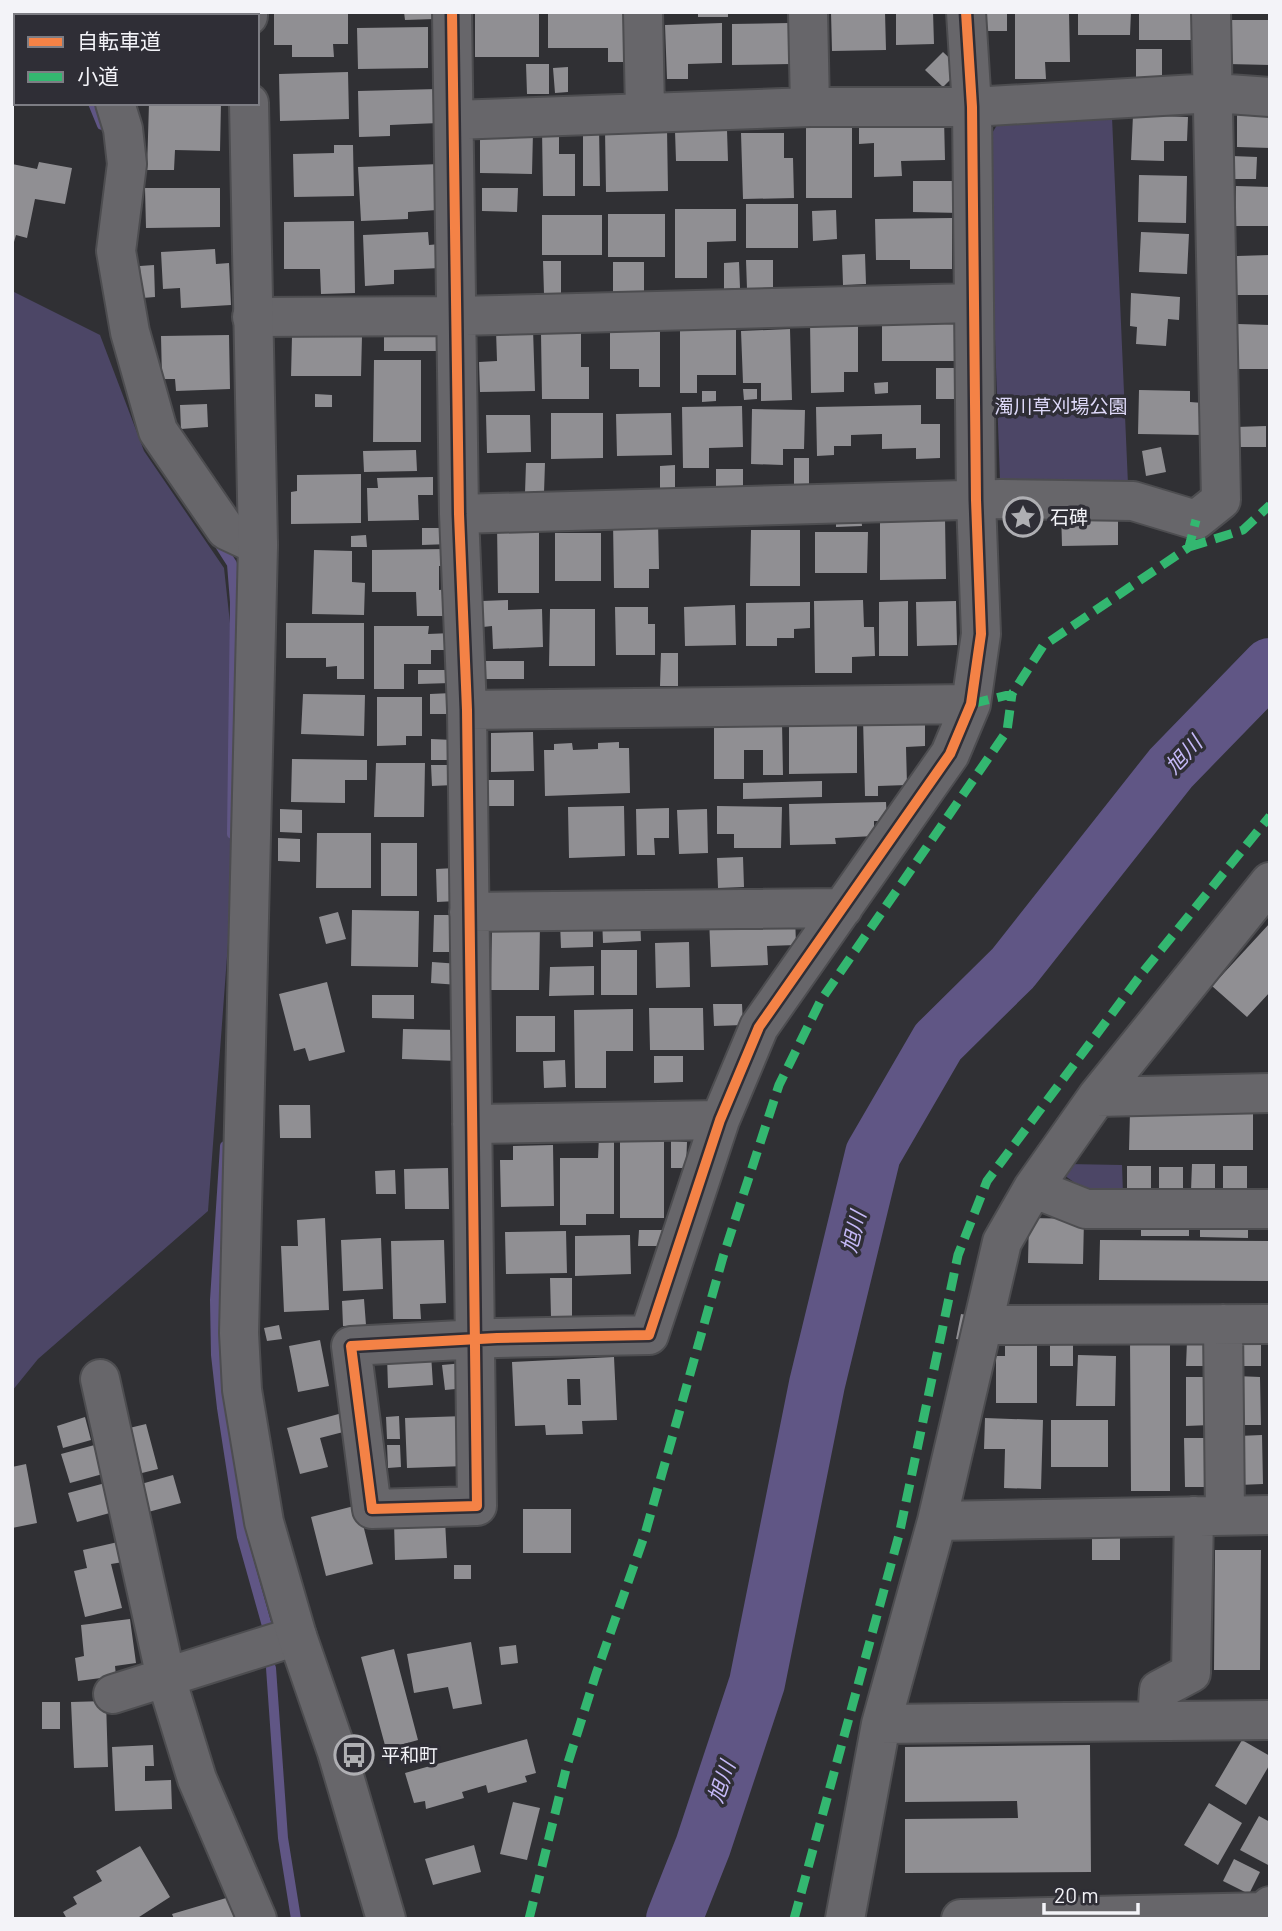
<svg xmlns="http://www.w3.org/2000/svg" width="1282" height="1931" viewBox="0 0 1282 1931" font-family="Barlow,'Noto Sans JP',sans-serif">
<rect width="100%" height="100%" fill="#303034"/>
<path fill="#4c4666" d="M1112 117 1128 484 1000 481 988 140 1000 120Z
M12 291 100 335 144 451 224 568 243 743 208 1211 38 1359 12 1391Z
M1068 1164 1122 1165 1123 1194 1092 1195 1061 1173Z"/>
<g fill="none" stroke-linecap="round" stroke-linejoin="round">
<path stroke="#605685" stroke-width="10" d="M57 12 58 16
M93 103 102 125
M216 539 232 564 235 602 232 834
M225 1146 215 1300 216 1355 222 1408 242 1537 269 1633
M271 1668 283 1838 296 1919"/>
<path stroke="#605685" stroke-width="56" d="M674 1919 703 1846 757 1683 817 1384 873 1154 938 1042 1013 968 1171 768 1270 666"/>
</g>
<path fill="#908f93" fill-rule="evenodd" d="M274 12H348V44H333L334 57H292V45H274Z
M404 12H433L434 19 405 20Z
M475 12H539V57H475Z
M548 12H630V62H608V48H548Z
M698 12H728V17H698Z
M831 12H885L886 50 832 51Z
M896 12H933L934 44 896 45Z
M985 12H1007V31H985Z
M1015 12H1069L1070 62H1045L1046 79H1015Z
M1078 12H1131L1130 35H1078Z
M1139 12H1194L1193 40H1139Z
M1229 20H1270V65L1228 64Z
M722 23V63L688 64V79H667L665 25Z
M790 23 791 64 732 65V24Z
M428 27V68L358 69 357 28Z
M1136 49H1162V80H1136Z
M943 52 961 69 943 87 925 70Z
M526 64H549V94H527Z
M568 67V92L555 93 553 68Z
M348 72 349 119 280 121 279 74Z
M438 89 439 123 390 125V136L359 137 358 91Z
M149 103H221L220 151 175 150 174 170H147Z
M1237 108H1270V148L1237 147Z
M1133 115 1188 117 1187 141H1164V161L1131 160Z
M944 118 945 160 901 161 902 176 874 177V143L859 144V120Z
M806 122H852V198H806Z
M710 123V131L727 130 728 161H676L675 131Z
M583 127H599L600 186H583Z
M559 128V154H575V196H543L542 129Z
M667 128 668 191 606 192 605 130Z
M480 132H533L532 174 480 173Z
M741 133H784V158H793L794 198 743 199Z
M334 145H353L354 196 294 197 293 154 334 153Z
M1232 156 1257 157 1256 179H1232Z
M39 162 72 168 65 204 35 199 27 238 16 235 12 249V164L37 169Z
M440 164 437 210 408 212V219L361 221 358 167Z
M1139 175 1187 176 1186 223 1138 222Z
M913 181H961V213L913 212Z
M1236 186 1270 187V226H1235Z
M145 188H220V227L146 228Z
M482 188H518L517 212 482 211Z
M746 204H798V248H746Z
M675 209H736V241L707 242V278H675Z
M836 210 837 239 813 241 812 211Z
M608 214H665V257H608Z
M542 215H602V255H542Z
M952 218V269H910V260H876L875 219Z
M354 221 355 293 321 294 320 269H284V222Z
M428 232 429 245 440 244 441 268 394 270V284L365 286 363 235Z
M1141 232 1189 234 1187 274 1139 272Z
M215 249 216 264 229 263 231 305 181 308 180 288 163 289 161 252Z
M865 254 866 284 843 285 842 255Z
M1270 255V295H1237V256Z
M746 260H773V289H747Z
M543 261H561V293L544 294Z
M613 262H644V292H613Z
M739 262 740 288 724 289V263Z
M154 265 155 297 142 298 140 266Z
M1131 293 1180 297 1179 320 1168 319 1166 346 1136 344 1137 327 1130 326Z
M810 320H858V372H844V392L811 393Z
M954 320V361H882V321Z
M736 324V375H697V393H680V325Z
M1238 324 1270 325V369H1237Z
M660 325V387H639V369H610V326Z
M384 329H439L438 351H384Z
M533 329 535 391 480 392 479 362 497 361 496 330Z
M790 329 792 400 761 401V383H743L741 331Z
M581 332V367H589V399H542L541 333Z
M229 335 230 389 176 391 175 379H162L161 336Z
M292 336H362L361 376H291Z
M374 360H421V442H373Z
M936 368H963V399H936Z
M888 382V393L875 394 874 383Z
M743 389H757V399L744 400Z
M1139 390 1190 391V402L1203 403 1202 435 1138 434Z
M702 391H716V401L702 402Z
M315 394 332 395V407H315Z
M207 404 208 427 181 429 180 405Z
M921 405V424H940V458L916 459V448L882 449V434L851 435V446H834V455L817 456 816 407Z
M742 406 743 447 709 448V468H683L682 407Z
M752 409 805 410 804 449H783V465L751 464Z
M551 413H603V458L551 459Z
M671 413 672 455 617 456 616 414Z
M486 415H530L531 452 487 453Z
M1266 426V447H1236V427Z
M1161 447 1166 472 1146 476 1142 451Z
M416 450 417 471 364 472 363 451Z
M794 458H809V486H794Z
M526 463H545L544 493H525Z
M675 465V493H660V466Z
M716 469H743V488H716Z
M361 474V523L291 524V492L297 491V475Z
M433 477V495H418L419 520 368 521 367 488H378L377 478Z
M1118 509V545L1062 546 1061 510Z
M861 514 862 526 836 527V515Z
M945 518 946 579 880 580V519Z
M613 521H658L659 569H649V588H614Z
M539 524V593H498L497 525Z
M422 528H449L450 544 422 545Z
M751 530H800V586H750Z
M815 532H868L867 573H815Z
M555 533H601V581H555Z
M366 535 367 547H351V536Z
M447 549 448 566H439V590L451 589V616H417L416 592H372V550Z
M314 550 352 551V582L365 583 364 615 312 614Z
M508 600V610L542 609 543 647 493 649 492 626 483 627 482 601Z
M863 600 864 627H874L875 656 852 657V673H815L814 601Z
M908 601V656H879V602Z
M956 601 957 645 917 646 916 602Z
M810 602V628L794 629V638H777V646H746V603Z
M735 605 736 645 685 646 684 607Z
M615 607H648V624H655V655H616Z
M550 609H595V666H549Z
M286 623H364V679H337V666L326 667V658H286Z
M374 626H429L428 634 452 633V650H431V664H404V689H374Z
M661 653H678V686H660Z
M484 661H524V679H483Z
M418 670H451V683L418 684Z
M452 693V714H430V694Z
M303 694 365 695 364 736 301 734Z
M377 697H422V736H406V745L377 746Z
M925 717V746L906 747 907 785 878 786V796H865L863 718Z
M782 722 783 775H763V750H744V779H714V723Z
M789 722H857V773L789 774Z
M533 732 534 771 491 772V733Z
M431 739 453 740V760H431Z
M619 742V748H629L630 793 545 796 544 750H554V744L572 743 573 750 598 749V743Z
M292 759 367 760V780H345V803L291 802Z
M376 763H425L424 817H374Z
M431 765H454V785L432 786Z
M488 780H514V806H488Z
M822 781V797L743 799V783Z
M886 802 887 821H874V836L835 838 836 844 790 845 789 804Z
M624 806 625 856 569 858 568 807Z
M717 806 782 807 781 848H734V834H717Z
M669 808V838H654L655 855H637L636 809Z
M280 809 302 810V833L280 832Z
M707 809 708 853 679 854 677 810Z
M317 833H371V888H316Z
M278 838 300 839V862L278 861Z
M381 843H417V896H381Z
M743 857 744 887 718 888 717 858Z
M455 868 457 901 437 902 436 869Z
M352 910 419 911 418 967 351 966Z
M338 912 346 939 326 944 319 917Z
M434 915H458V952H433Z
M795 915 796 945 767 946 768 965 711 967 709 918Z
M640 917 641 941 603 943 602 918Z
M492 922H540L539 990H491Z
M560 922H593V947L561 948Z
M1270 923V992L1247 1017 1212 986Z
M689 942 690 987 656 988 655 943Z
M601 950H637V995H601Z
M432 962 460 964 459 985 431 983Z
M594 966V995L549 996 550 967Z
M327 982 345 1052 309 1061 305 1048 294 1051 279 994Z
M372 995H414V1019L372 1018Z
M713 1004H742L743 1025 714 1026Z
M649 1008H703L704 1050H650Z
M633 1009V1051H606V1088H575L574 1010Z
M516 1016H555V1052H516Z
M403 1029 459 1030 458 1061 402 1059Z
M654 1056H683V1082L654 1083Z
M565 1060 566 1087 544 1088 543 1061Z
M279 1105H310L311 1138H280Z
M1130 1112 1253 1113V1150H1129Z
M599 1136H614V1214H586V1225H560V1158H598Z
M620 1138H664V1218H620Z
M671 1141 687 1142 686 1168H671Z
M553 1145 554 1206 501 1207 500 1160H513V1146Z
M1192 1164H1215V1191H1191Z
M1127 1166H1151V1193L1127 1192Z
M1223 1166H1247V1193H1223Z
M1159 1167H1183V1193H1159Z
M448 1168 449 1209H405L404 1169Z
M395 1170 396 1194H376L375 1171Z
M1141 1216H1189V1236H1141Z
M1200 1217 1248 1218V1238L1200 1237Z
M325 1218 329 1310 284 1312 281 1246H298L297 1220Z
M1029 1218 1084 1219 1083 1264 1028 1263Z
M639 1230H665V1246H638Z
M566 1231 567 1273 506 1274 505 1232Z
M630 1235 631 1274 575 1276V1236Z
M381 1238 383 1289 343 1291 341 1240Z
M444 1240 446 1303 420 1304 421 1319H393L391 1241Z
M1100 1240 1270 1241V1281L1099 1280Z
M550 1278H572V1316L551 1317Z
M364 1299 366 1325 343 1326 342 1301Z
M961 1314 973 1316 969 1341 956 1339Z
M279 1325 282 1339 267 1341 264 1328Z
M1050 1339H1073V1366H1050Z
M320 1340 329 1386 298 1392 289 1346Z
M1130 1340 1170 1341V1491H1131Z
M1236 1340 1261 1341V1366H1236Z
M1187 1341H1212L1211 1366H1186Z
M1005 1344H1037V1403H996V1356H1005Z
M431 1354 433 1385 388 1388 387 1356Z
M1078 1355 1116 1356 1115 1406H1076Z
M614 1357 617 1420 582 1421 583 1434 546 1435 545 1425 515 1426 512 1362ZM567 1379H580L581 1405H568Z
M464 1363 466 1388 445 1390 442 1365Z
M1236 1376 1260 1377 1261 1425H1236Z
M1186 1377H1210V1425L1186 1426Z
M346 1412 351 1430 320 1438 328 1467 300 1474 287 1428Z
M399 1416 400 1439H387L386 1417Z
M465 1416 466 1466 407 1468 405 1418Z
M85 1417 91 1440 63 1448 57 1426Z
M985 1418 1043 1420 1041 1489 1004 1488 1005 1449H984Z
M1051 1420H1108V1467H1051Z
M146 1424 158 1469 134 1475 121 1430Z
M1262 1435 1263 1484 1239 1485 1238 1436Z
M1184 1438H1208L1209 1487H1185Z
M102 1443 110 1472 70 1483 61 1454Z
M387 1445H400L401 1467 388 1468Z
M26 1464 37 1523 12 1528V1467Z
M173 1475 181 1503 141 1514 134 1486Z
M109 1482 117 1511 77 1522 68 1493Z
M358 1505 373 1564 326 1576 311 1517Z
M523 1509H571V1553H523Z
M445 1520 447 1558 395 1560 394 1522Z
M1092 1536H1120V1560H1092Z
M118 1542 123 1562 111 1564 122 1608 85 1617 74 1571 87 1568 83 1550Z
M1215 1550H1261L1260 1670H1214Z
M454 1565H471V1579H454Z
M130 1619 136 1663 115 1666 116 1676 78 1681 75 1658 84 1656 81 1625Z
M471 1642 482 1704 453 1709 448 1687 414 1693 407 1654Z
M516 1645 518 1663 501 1665 499 1647Z
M394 1649 418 1740 386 1749 361 1657Z
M106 1701 108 1767 74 1768 71 1702Z
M42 1702H60V1729H42Z
M527 1739 536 1773 525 1776 527 1782 488 1793 486 1785 462 1792 464 1798 426 1809 425 1801 414 1803 405 1773Z
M1242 1740 1270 1756V1764L1246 1805 1215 1786Z
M153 1745 154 1766H145V1781L171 1780 172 1809 115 1811 112 1747Z
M1090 1745 1091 1872 905 1873V1819L1018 1818 1017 1801 905 1802V1747Z
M513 1802 540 1808 527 1860 500 1854Z
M1209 1803 1242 1823 1218 1865 1184 1845Z
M1259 1816 1270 1822V1866L1240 1850Z
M474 1845 481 1872 433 1885 425 1859Z
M140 1846 170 1897 136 1919H67L63 1912 77 1904 73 1897 102 1881 96 1871Z
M1234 1859 1260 1872 1249 1894 1223 1881Z
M233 1896 240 1919H174L172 1914Z"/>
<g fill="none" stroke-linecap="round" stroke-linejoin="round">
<g stroke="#4d4d50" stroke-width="42">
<path id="minor" d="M83 12 84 16
M452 12 459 514 467 710 477 1506 372 1509 351 1346 497 1338 649 1335 720 1120 759 1027 950 754 971 704 981 634 976 500 972 107 966 12
M643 12 645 111
M808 12 810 107
M115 103 123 129 127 164 116 251 130 332 158 431 226 530 258 545
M454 120 810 107H972L1214 93 1270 97
M252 317 456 316 974 303
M459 514 1001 499 1133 501 1196 520 1221 500 1211 12
M467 710 971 704
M469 912 843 908
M1097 1097 1270 1093
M472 1124 720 1120
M1033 1188 1086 1209H1270
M1223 1324 1225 1516
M983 1325 1270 1324
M100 1379 166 1678 197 1779 257 1919
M937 1521 1270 1515
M113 1694 297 1636
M1157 1721 1159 1690 1191 1673 1194 1516
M881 1724 1270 1720
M845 1919 881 1724 937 1521 1002 1242 1033 1188 1097 1097 1270 882
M961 1919 1266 1912 1270 1906"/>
</g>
<g stroke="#4d4d50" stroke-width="42">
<path id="tertiary" d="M248 12V16
M249 103 258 545 239 1333 242 1390 264 1522 297 1636 337 1752 386 1919"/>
</g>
<use href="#minor" stroke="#67666a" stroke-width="38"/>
<use href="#tertiary" stroke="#67666a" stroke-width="38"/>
<path stroke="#33b770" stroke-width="9" stroke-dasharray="18 9" stroke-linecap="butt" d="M1189 547 1243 530 1270 505
M971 704 1012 694 1043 646 1189 547 1196 520
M529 1919 566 1769 596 1674 645 1534 723 1257 779 1085 821 1000 1007 731 1012 694
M794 1919 899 1535 958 1255 987 1181 1143 972 1270 816"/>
<g stroke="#2f2e36" stroke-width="15">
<path id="cycleway" d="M452 12 459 514 467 710 477 1506 372 1509 351 1346 497 1338 649 1335 720 1120 759 1027 950 754 971 704 981 634 976 500 972 107 966 12"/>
</g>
<use href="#cycleway" stroke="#f48246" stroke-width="10"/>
</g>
<defs>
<g id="sight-ring" transform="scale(2.0125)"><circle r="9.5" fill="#2f2e36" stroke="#afafb3" stroke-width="1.5"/><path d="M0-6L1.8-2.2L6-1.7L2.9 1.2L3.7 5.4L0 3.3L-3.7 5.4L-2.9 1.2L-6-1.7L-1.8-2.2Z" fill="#afafb3"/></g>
<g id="bus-ring" transform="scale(2.0125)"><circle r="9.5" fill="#2f2e36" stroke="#afafb3" stroke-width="1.5"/><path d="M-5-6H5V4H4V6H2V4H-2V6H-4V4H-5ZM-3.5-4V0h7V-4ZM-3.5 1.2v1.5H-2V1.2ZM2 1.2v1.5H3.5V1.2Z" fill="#afafb3"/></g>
</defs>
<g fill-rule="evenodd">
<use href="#sight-ring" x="1023" y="517"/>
<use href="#bus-ring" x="354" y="1755"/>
</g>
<g text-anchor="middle" stroke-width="7" stroke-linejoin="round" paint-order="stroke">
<g font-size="19" fill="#ded9f9" stroke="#2f2e36">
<text x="1061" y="413">濁川草刈場公園</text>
</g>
<g font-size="19" fill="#f3f3f8" stroke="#2f2e36" text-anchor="start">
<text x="1050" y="524">石碑</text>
<text x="381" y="1762">平和町</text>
</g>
<g font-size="21" font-style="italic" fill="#c5b9f7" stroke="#2f2e36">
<text transform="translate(1184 755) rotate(-47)" y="7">旭川</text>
<text transform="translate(854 1232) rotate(-76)" y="7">旭川</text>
<text transform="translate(722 1782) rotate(-71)" y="7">旭川</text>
</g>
</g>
<rect width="1282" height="1931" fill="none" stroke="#f3f3f8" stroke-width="28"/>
<rect x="14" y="14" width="245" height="91" fill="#2f2e36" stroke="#7d7d84" stroke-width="2"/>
<rect x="28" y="37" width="35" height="10" fill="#f48246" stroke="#7d7d84" stroke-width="2"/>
<text x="77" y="49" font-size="21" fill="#f3f3f8">自転車道</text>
<rect x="28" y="72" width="35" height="10" fill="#33b770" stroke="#7d7d84" stroke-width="2"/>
<text x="77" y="84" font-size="21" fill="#f3f3f8">小道</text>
<path d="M1044 1903v10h94v-10" fill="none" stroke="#f3f3f8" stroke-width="3.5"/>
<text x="1054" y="1903" font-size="21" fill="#f3f3f8" stroke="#2f2e36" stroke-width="5" paint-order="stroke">20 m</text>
</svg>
